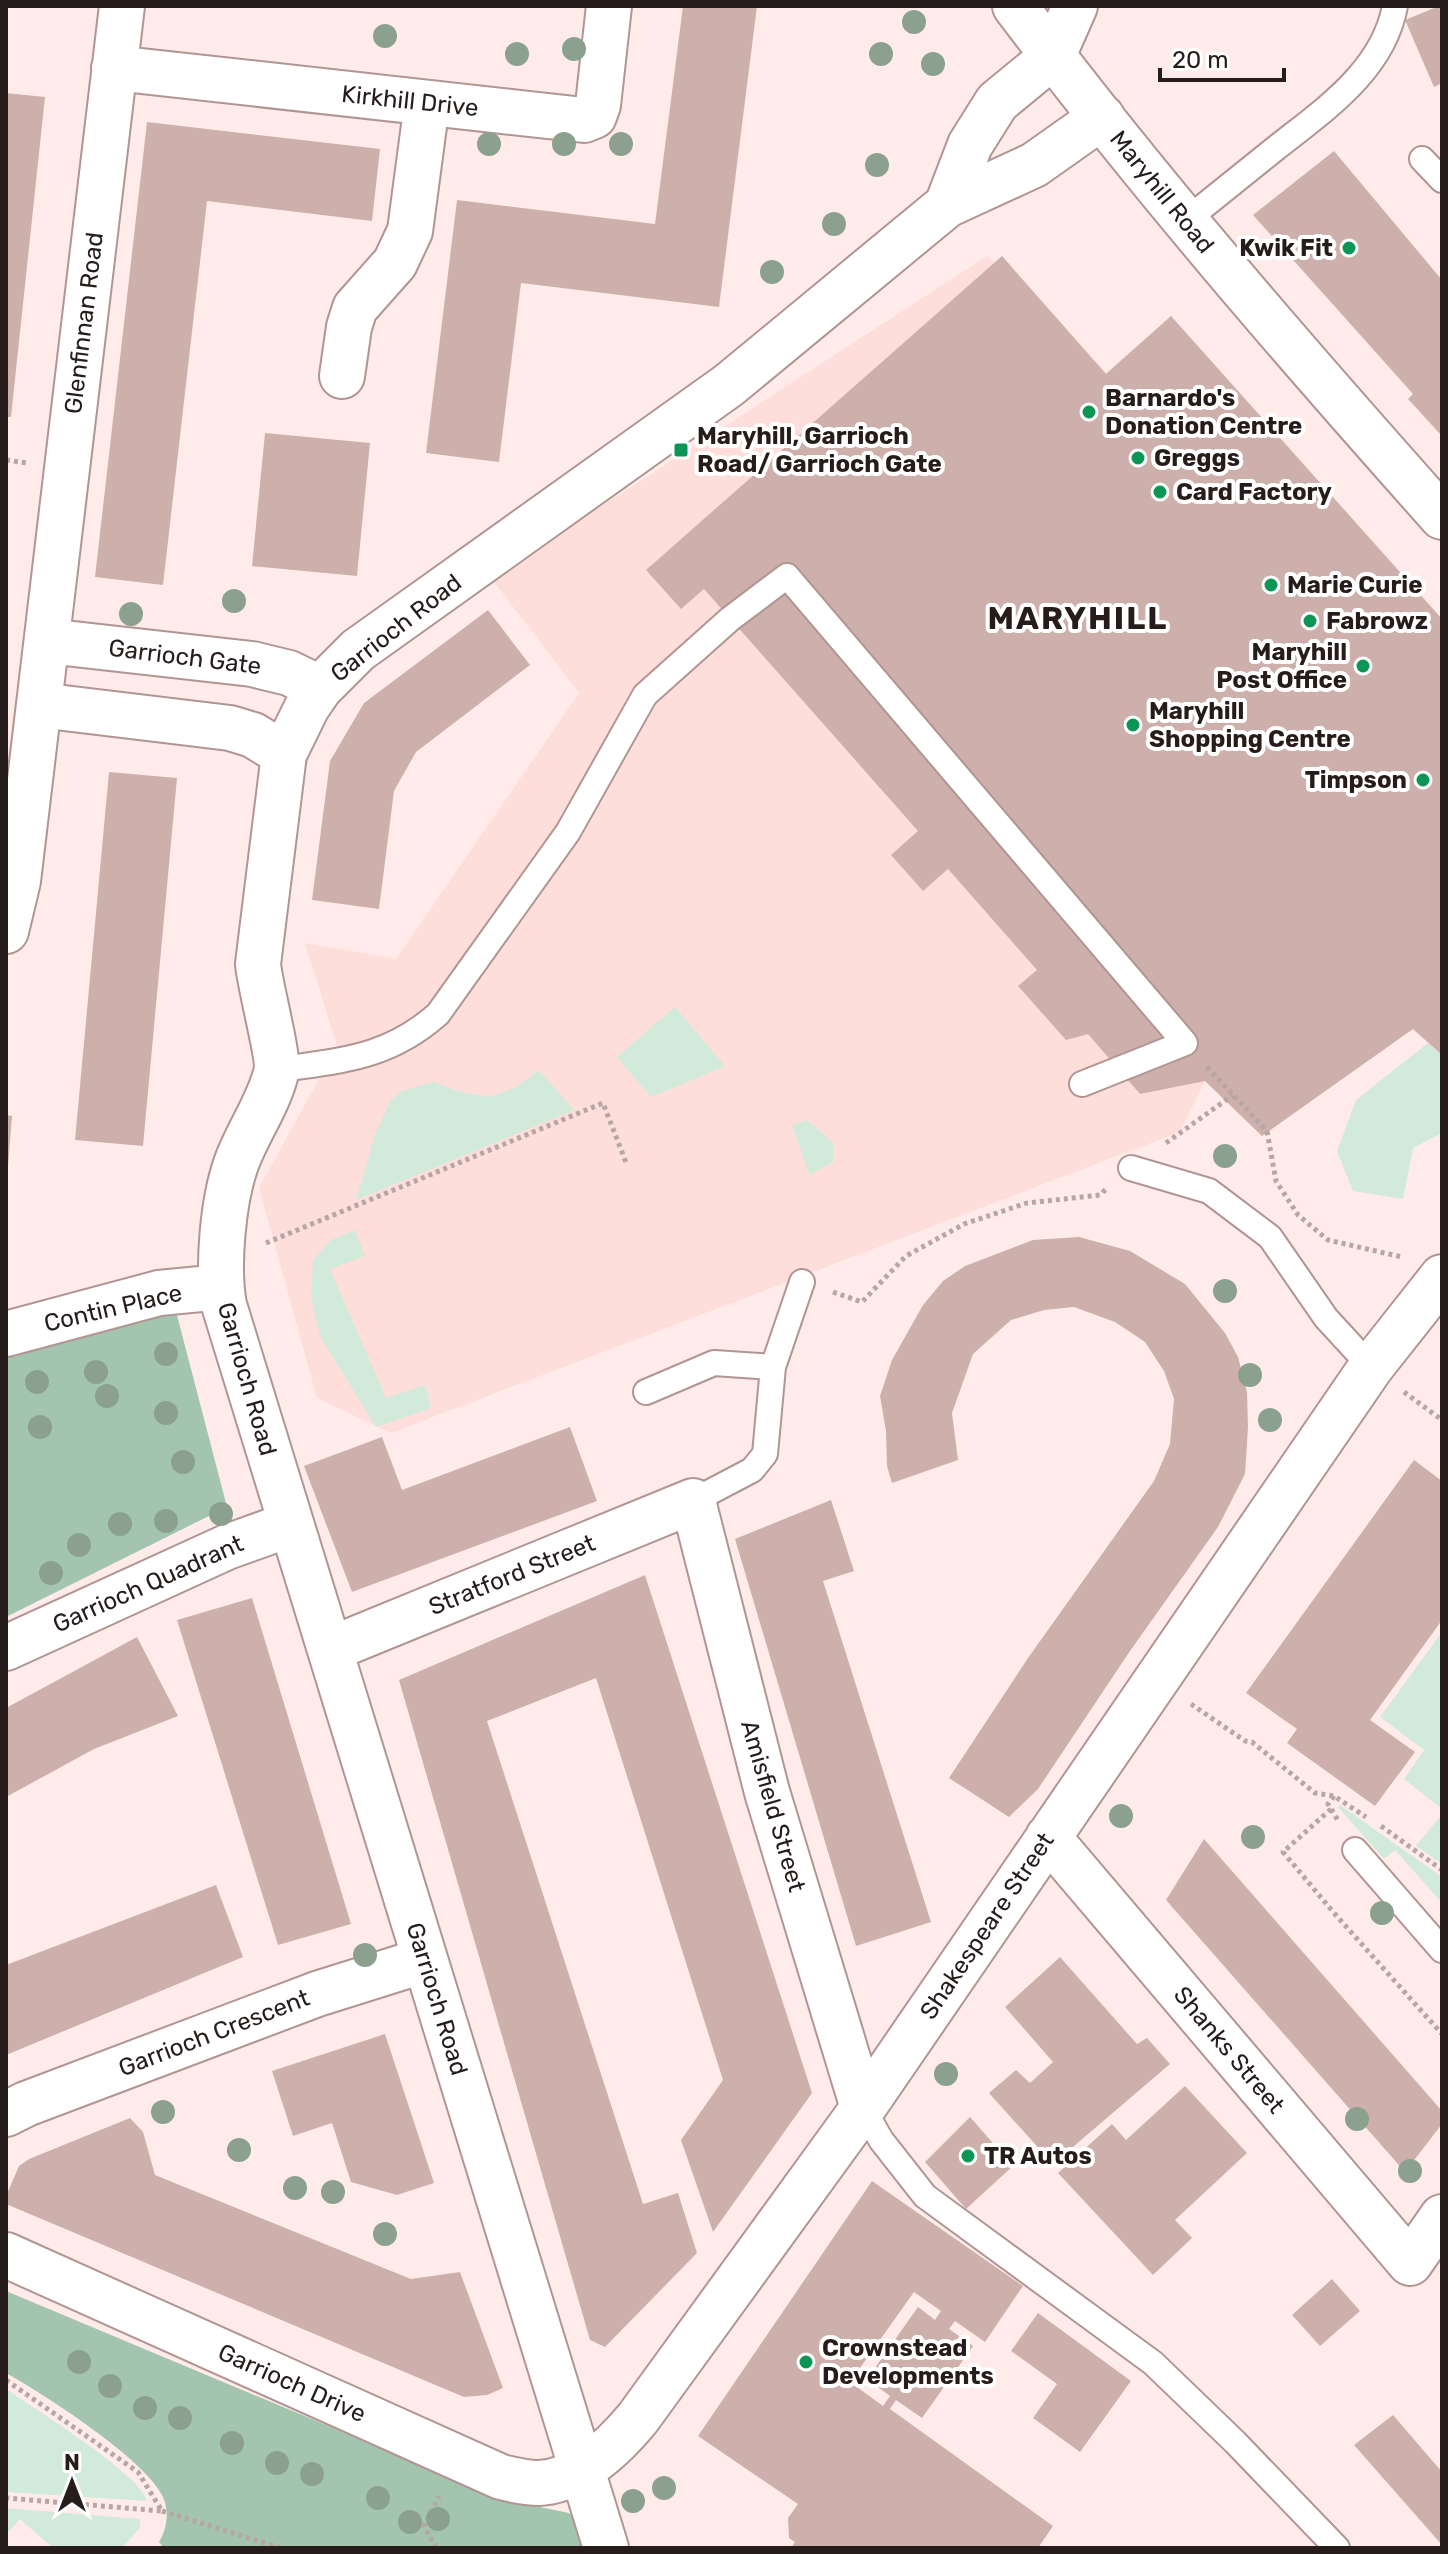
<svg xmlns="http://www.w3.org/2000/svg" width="1448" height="2554" viewBox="0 0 1448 2554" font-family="Rubik,sans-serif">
<rect width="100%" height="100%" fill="#ffecea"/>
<path fill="#fededa" d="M987 256 995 262 1002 256 1106 373 1171 316 1442 619V1055L1412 1029 1262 1136 1205 1081 1180 1132 391 1433 317 1398 259 1188 337 1046 305 943 396 959 579 693 491 578Z"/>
<path fill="#d1ead9" d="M675 1007 725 1066 651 1097 617 1057Z
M1428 1043 1442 1055V1133L1413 1148 1403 1199 1353 1191 1337 1151 1356 1100Z
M539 1070 574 1110 356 1200 376 1132 390 1102 402 1091 433 1082 457 1091 490 1097 516 1087Z
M807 1120 833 1143V1162L810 1175 792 1125Z
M355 1230 365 1256 330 1269 386 1398 425 1385 431 1408 376 1427 320 1336 311 1297 313 1260 331 1240Z
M1442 1632V1809L1404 1779 1424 1750 1380 1717Z
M1340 1805 1442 1877V1903L1395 1850 1384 1859 1338 1807Z
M1442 1814V1864L1416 1846Z
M6 2389C32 2407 142 2475 147 2501L6 2492Z
M6 2508 140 2519V2528L122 2548H53L20 2519 6 2535Z"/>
<path fill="#a3c5ae" d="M173 1300 227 1507 6 1617V1344Z
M6 2291 505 2500 569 2513 577 2521 582 2548H164L159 2542C167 2529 170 2510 162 2495 143 2458 45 2395 6 2373Z"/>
<path fill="#cdb0ac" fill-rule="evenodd" d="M683 6H757L719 307 521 283 499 462 426 453 457 200 655 224Z
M1439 6H1442V83L1434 87 1405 20Z
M6 93 45 97 11 417H6Z
M147 122 380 149 372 221 207 201 163 585 95 577Z
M1334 151 1442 280V436L1408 399 1413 394 1253 215Z
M1002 256 1106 374 1171 316 1442 619V1055L1413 1029 1262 1136 1205 1081 1140 1094 1088 1034 1066 1040 1018 986 1037 970 948 869 923 891 891 855 918 831 704 589 681 609 646 570Z
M265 433 370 443 357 576 252 566Z
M488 610 530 665 416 752 394 791 379 909 312 900 330 761 364 703Z
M109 772 177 778 143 1146 75 1140Z
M6 1115 12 1116 8 1167H6Z
M1079 1237 1130 1251 1185 1284 1225 1333 1238 1357 1247 1392 1248 1427 1245 1474 1218 1527 1130 1651 1038 1789 1009 1817 949 1778 1028 1658 1154 1481 1170 1444 1174 1399 1164 1371 1145 1342 1115 1322 1074 1307 1044 1310 1011 1320 973 1354 952 1413 958 1460 892 1483 887 1466 886 1431 880 1396 892 1360 923 1305 943 1281 965 1266 1033 1240Z
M570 1427 597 1501 352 1592 304 1466 382 1437 402 1490Z
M1414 1460 1442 1481V1620L1370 1720 1415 1752 1375 1806 1287 1743 1297 1729 1246 1693Z
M831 1500 854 1571 823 1581 931 1922 856 1946 735 1539Z
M645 1575 812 2093 713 2232 681 2140 723 2080 596 1678 487 1721 643 2204 678 2193 697 2253 605 2347 590 2340 399 1680Z
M252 1598 351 1924 278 1945 177 1620Z
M137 1637 178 1716 94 1749 6 1797V1708Z
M1204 1839 1442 2111V2124L1405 2172 1166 1900Z
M216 1885 243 1957 6 2055V1965Z
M1060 1957 1137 2044 1147 2038 1170 2064 1053 2164 989 2093 1016 2070 1030 2083 1053 2062 1005 2007Z
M385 2034 434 2183 397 2195 351 2182 332 2123 293 2136 272 2071Z
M1185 2086 1247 2153 1175 2220 1192 2238 1153 2275 1058 2173 1112 2124 1126 2140Z
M970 2117 1013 2166 966 2209 925 2162Z
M130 2118 143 2132 155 2175 411 2279 460 2272 503 2388 487 2395 464 2397 6 2204V2196L19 2166 29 2159Z
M872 2181 1023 2286 985 2342 955 2321 949 2329 973 2346 922 2418 896 2400 890 2409 1053 2526 1038 2548H791L795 2542 789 2538 788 2518 798 2504 698 2436ZM914 2292 941 2311 935 2320 918 2307 867 2379 890 2396 883 2406 850 2382Z
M1332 2279 1360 2311 1320 2346 1292 2315Z
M1038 2313 1131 2381 1080 2452 1033 2418 1057 2384 1011 2351Z
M1393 2415 1442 2472V2545L1354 2445Z"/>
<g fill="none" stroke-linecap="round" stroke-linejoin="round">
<g stroke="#b19592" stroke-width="28">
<path id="lane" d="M1422 159 1442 180
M1184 222C1215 197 1245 173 1276 148 1324 110 1383 71 1395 6
M277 1070C341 1060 387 1059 438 1014L568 832 645 695 730 619 787 576 1185 1043 1082 1084
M1131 1168 1209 1191 1270 1237 1326 1318 1371 1367
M646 1392 714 1363 773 1367
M693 1501 752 1470 765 1454 773 1367 802 1282
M1355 1850 1442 1950
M863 2108 881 2140 925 2196 1153 2363 1235 2442 1337 2548"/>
</g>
<g stroke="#b19592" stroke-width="48">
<path id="street" d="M114 68 584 120 594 116 598 105 609 6
M947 205 970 145 997 102 1053 56 1075 6
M342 376 349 327 355 308 395 263 410 231 427 103
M47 641 252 664 289 673 320 688
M39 705 230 728 253 735 284 754
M6 931 18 881 122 6
M6 1334 159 1293 221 1287
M6 1648 227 1547 291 1524
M331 1649 693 1501 767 1792 863 2108
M1048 1837 1410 2263 1442 2217
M6 2114 26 2104 317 1994 425 1960
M6 2255 501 2477C513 2480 526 2483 539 2483 579 2481 614 2447 638 2418L863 2108 1371 1367 1442 1277
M606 2548 224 1305C217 1267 223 1201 236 1164 247 1133 268 1105 276 1073 280 1059 260 987 258 964L284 754 307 707 320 688 358 650 729 385 947 205 1034 165 1102 117"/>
</g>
<g stroke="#b19592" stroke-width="48">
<path id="primary" d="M1015 6C1149 184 1294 351 1442 517"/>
</g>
<path stroke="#b6a6a4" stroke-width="5" stroke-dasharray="4 4" stroke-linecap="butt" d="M6 460 27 463
M1207 1067 1267 1131 1276 1181 1298 1215 1328 1240 1402 1257
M1166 1143 1233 1095
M266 1243 603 1103 627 1165
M833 1292 862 1302 906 1256 964 1224 1027 1203 1100 1195 1107 1188
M1404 1392 1442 1420
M1191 1704 1245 1741 1252 1742 1315 1793 1334 1796 1366 1817
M1334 1796 1328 1804 1339 1822
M1331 1809 1283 1852 1334 1913 1442 2034
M1381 1826 1442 1870
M6 2380 138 2472 162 2511 6 2498
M162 2511 281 2548
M436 2548 424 2526 439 2496"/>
<use href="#lane" stroke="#fff" stroke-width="24"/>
<use href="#street" stroke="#fff" stroke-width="44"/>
<use href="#primary" stroke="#fff" stroke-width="44"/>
</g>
<g fill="#8ba18e">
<circle cx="914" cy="22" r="12"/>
<circle cx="385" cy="36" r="12"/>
<circle cx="574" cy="49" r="12"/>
<circle cx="517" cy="54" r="12"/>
<circle cx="881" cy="54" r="12"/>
<circle cx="933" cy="64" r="12"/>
<circle cx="489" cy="144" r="12"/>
<circle cx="564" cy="144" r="12"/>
<circle cx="621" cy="144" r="12"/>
<circle cx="877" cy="165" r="12"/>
<circle cx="834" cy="224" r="12"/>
<circle cx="772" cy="272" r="12"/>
<circle cx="234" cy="601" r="12"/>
<circle cx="131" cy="614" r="12"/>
<circle cx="1225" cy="1156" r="12"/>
<circle cx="1225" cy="1291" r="12"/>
<circle cx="166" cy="1354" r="12"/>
<circle cx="96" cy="1372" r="12"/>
<circle cx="1250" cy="1375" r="12"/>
<circle cx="37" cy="1382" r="12"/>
<circle cx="107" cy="1396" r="12"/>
<circle cx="166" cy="1413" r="12"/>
<circle cx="1270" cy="1420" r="12"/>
<circle cx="40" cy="1427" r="12"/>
<circle cx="183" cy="1462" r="12"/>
<circle cx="221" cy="1514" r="12"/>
<circle cx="166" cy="1521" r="12"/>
<circle cx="120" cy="1524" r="12"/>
<circle cx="79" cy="1545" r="12"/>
<circle cx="51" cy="1573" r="12"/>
<circle cx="1121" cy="1816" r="12"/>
<circle cx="1253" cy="1837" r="12"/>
<circle cx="1382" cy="1913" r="12"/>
<circle cx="365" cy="1955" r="12"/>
<circle cx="946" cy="2074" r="12"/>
<circle cx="163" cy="2112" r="12"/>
<circle cx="1357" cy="2119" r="12"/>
<circle cx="239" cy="2150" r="12"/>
<circle cx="1410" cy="2171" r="12"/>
<circle cx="295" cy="2188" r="12"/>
<circle cx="333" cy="2192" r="12"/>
<circle cx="385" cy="2234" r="12"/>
<circle cx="79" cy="2362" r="12"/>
<circle cx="110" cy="2386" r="12"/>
<circle cx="145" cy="2408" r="12"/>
<circle cx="180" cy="2418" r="12"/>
<circle cx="232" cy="2443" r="12"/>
<circle cx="277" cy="2463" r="12"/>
<circle cx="312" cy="2474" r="12"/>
<circle cx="664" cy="2488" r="12"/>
<circle cx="378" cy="2498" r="12"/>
<circle cx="633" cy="2501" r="12"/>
<circle cx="438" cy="2519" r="12"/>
<circle cx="410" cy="2522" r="12"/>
</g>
<g fill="#0b9656" stroke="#fff" stroke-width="3">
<circle cx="1349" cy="248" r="8"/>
<circle cx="1089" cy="412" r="8"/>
<rect x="673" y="442" width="16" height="16" rx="4"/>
<circle cx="1138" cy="458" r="8"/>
<circle cx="1160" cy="492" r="8"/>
<circle cx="1271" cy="585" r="8"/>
<circle cx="1310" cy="621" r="8"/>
<circle cx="1363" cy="666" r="8"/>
<circle cx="1133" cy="725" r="8"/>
<circle cx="1423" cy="780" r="8"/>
<circle cx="968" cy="2156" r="8"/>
<circle cx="806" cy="2362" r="8"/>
</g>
<g text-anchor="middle" stroke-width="8" stroke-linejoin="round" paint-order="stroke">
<g font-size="24" fill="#261c1b" stroke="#fff">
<text transform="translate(410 101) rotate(6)" y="8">Kirkhill Drive</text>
<text transform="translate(1162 192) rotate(51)" y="8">Maryhill Road</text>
<text transform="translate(84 323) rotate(-83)" y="8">Glenfinnan Road</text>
<text transform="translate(396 628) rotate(-38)" y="8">Garrioch Road</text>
<text transform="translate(185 657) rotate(7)" y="8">Garrioch Gate</text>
<text transform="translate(113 1308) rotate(-13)" y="8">Contin Place</text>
<text transform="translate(247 1379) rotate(74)" y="8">Garrioch Road</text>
<text transform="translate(512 1575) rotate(-22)" y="8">Stratford Street</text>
<text transform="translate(148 1584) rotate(-24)" y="8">Garrioch Quadrant</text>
<text transform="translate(773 1806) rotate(74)" y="8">Amisfield Street</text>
<text transform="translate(987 1926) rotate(-56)" y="8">Shakespeare Street</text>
<text transform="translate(437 1999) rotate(73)" y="8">Garrioch Road</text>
<text transform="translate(214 2033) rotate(-21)" y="8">Garrioch Crescent</text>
<text transform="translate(1229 2050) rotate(50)" y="8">Shanks Street</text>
<text transform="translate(292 2383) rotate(24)" y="8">Garrioch Drive</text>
</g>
<g font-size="24" font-weight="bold" fill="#261c1b" stroke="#fff" text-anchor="start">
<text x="1333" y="256" text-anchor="end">Kwik Fit</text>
<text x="1105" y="406">Barnardo's<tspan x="1105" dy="28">Donation Centre</tspan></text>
<text x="697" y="444">Maryhill, Garrioch<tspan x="697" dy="28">Road/ Garrioch Gate</tspan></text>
<text x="1154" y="466">Greggs</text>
<text x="1176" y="500">Card Factory</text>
<text x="1287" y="593">Marie Curie</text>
<text x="1326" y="629">Fabrowz</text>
<text x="1347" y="660" text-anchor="end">Maryhill<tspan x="1347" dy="28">Post Office</tspan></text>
<text x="1149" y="719">Maryhill<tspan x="1149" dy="28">Shopping Centre</tspan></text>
<text x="1407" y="788" text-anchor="end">Timpson</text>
<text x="984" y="2164">TR Autos</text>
<text x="822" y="2356">Crownstead<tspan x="822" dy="28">Developments</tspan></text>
</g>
<g font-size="32" font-weight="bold" letter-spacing="2" fill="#261c1b" stroke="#fff">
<text x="1078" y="629">MARYHILL</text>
</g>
</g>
<rect width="1448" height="2554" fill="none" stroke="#261c1b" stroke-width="16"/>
<g transform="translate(72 2482)" stroke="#ffffff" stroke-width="6" paint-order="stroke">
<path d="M0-6L14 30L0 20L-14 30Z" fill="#261c1b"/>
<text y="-12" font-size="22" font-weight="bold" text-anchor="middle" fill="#261c1b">N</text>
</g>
<path d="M1160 68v12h124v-12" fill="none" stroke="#261c1b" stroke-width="4"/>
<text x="1172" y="68" font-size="24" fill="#261c1b" stroke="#ffffff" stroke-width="6" paint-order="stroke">20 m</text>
</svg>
